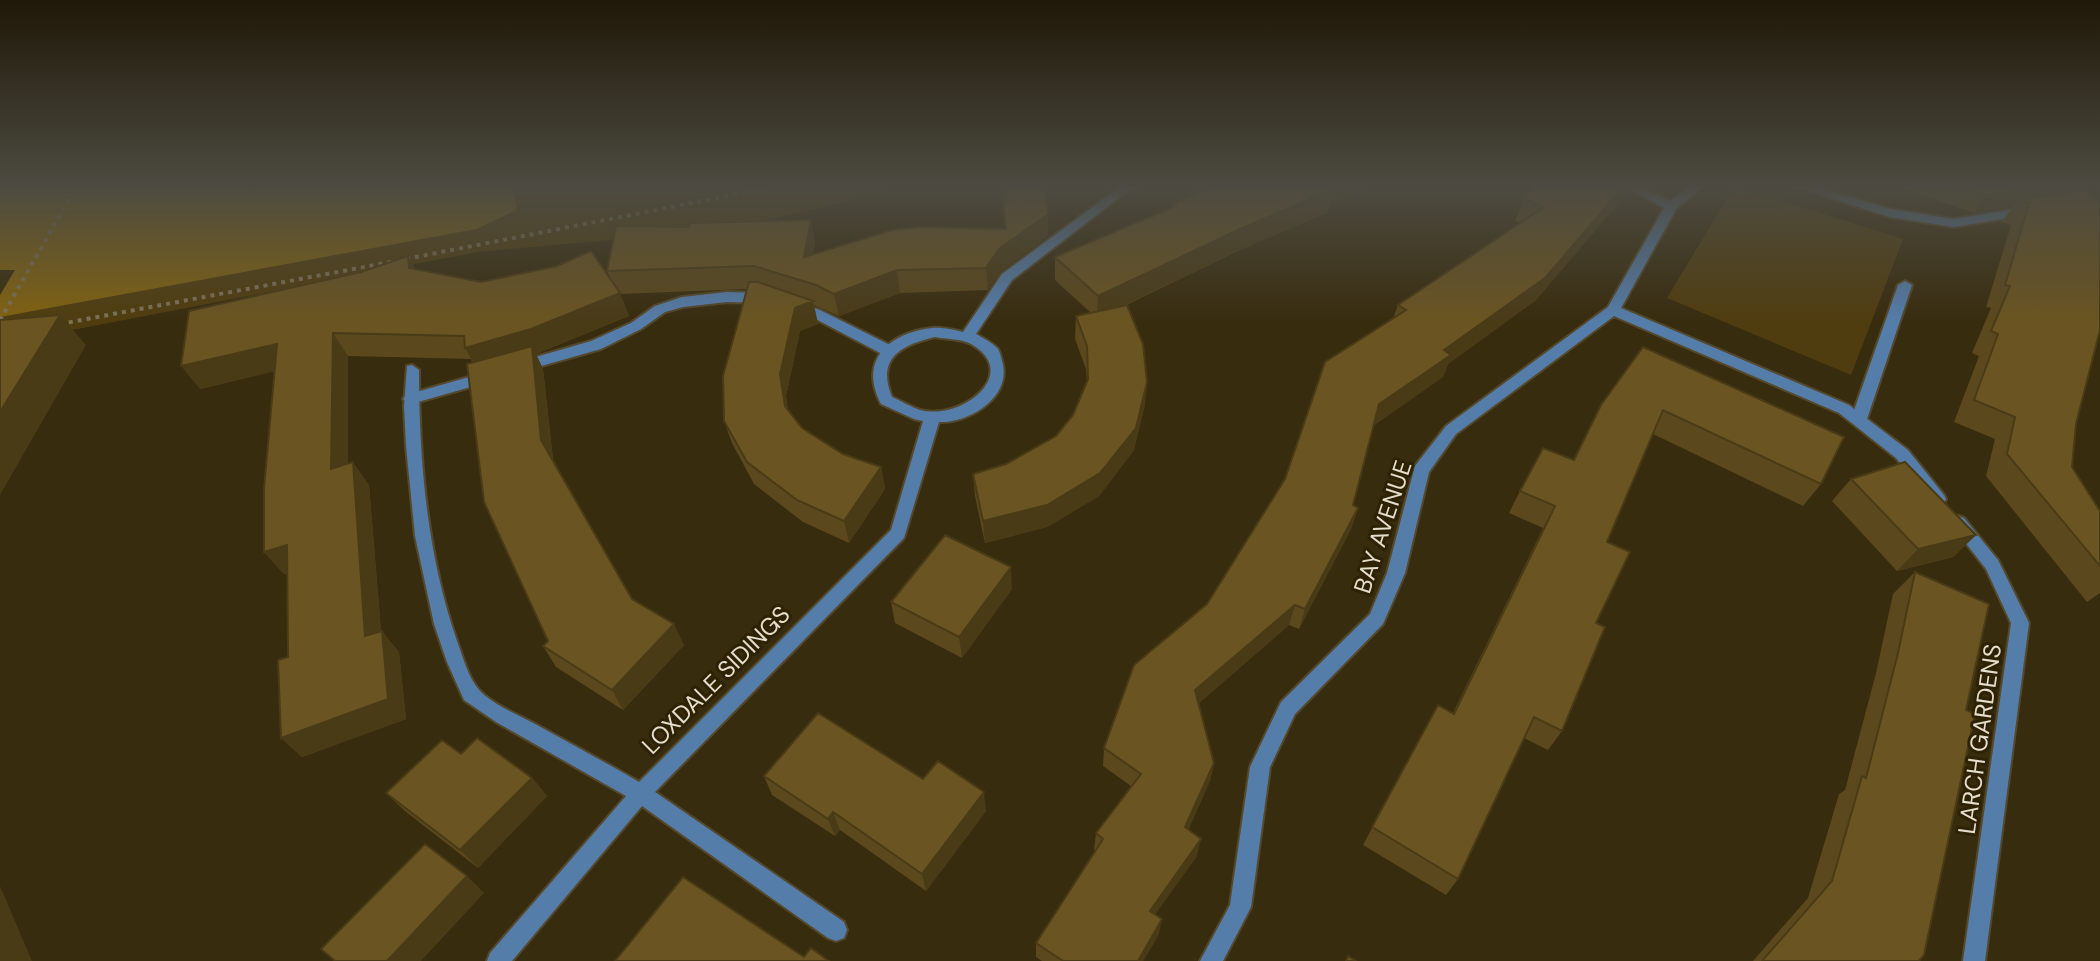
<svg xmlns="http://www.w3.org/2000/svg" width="2100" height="961" viewBox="0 0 2100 961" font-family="'DM Sans',sans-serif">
<rect width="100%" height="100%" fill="#382c0e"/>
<path fill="#503d0f" d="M0 187H884L885 193 728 229 477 252 0 344V295L15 270H0Z
M1732 190 1767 196 1903 239 1851 375 1667 298Z"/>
<path fill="#806211" d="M0 187H513L517 210 476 229 0 317V295L15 270H0Z"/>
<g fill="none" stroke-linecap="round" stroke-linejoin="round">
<g stroke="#54482d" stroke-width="4">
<path id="service" d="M1905 281 1912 285 1867 419 1859 425 1854 423 1851 419 1898 285Z
M727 292 766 293 773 298 766 303 727 302 683 307 665 312 641 329 601 349 520 372 513 367 515 363 591 341 631 323 655 306 682 297Z
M796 302 820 310 894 347 896 351 894 355H884L810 316 791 310 789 307 791 304Z
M490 371 497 376 495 380 411 404 403 399 406 395Z"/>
</g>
<g stroke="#54482d" stroke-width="4">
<path id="minor" d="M1120 187H1138L1121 196 1012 280 976 334C983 338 993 343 998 349 1000 352 1001 357 1002 361 1013 396 970 423 939 422L904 538 655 792 844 922 847 930 844 938 836 941 828 938 642 806 512 961H487L490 953 626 796 496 722 464 700 447 662 434 624 415 536 406 446 404 406 407 366 412 365 419 370C419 461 427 555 457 641 463 657 468 678 480 691 495 706 519 715 537 725 571 744 605 762 639 782L891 530 923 421 914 419 881 404C858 360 889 333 932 328 942 327 954 330 963 332L1002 274ZM935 337C946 339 962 339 971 344 1022 373 962 421 920 410 911 407 901 401 892 397 876 358 901 345 935 337Z
M1626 187H1642L1670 201 1689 187H1703L1676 209 1621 308 1849 405 1908 450 1944 495 1946 499 1944 503H1932L1896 458 1839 413 1614 316 1456 434 1429 472 1405 573 1383 624 1295 714 1270 767 1251 907 1223 961H1200L1230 905 1250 767 1281 702 1370 614 1387 573 1415 466 1446 426 1608 307 1664 208Z
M1796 187H1817L1891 209 1954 219 2027 207 2033 211 2027 215 1954 227 1890 217Z
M1958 516 1964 518 1998 560 2029 623 1985 961H1963L2011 623 1986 569 1950 523 1952 518Z"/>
</g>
<path stroke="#7c7259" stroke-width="4" stroke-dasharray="4 5" stroke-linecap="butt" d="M406 259 773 187
M0 320 76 187
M60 324 396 261"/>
<use href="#service" fill="#557daa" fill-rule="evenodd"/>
<use href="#minor" fill="#557daa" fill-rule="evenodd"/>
</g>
<path fill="#5b481c" d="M1001 187H1045L1048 214V236L1000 272 988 290 900 293 839 316 814 305 818 324 800 331 786 396 788 410 802 428 843 454 881 467 885 489 849 543 803 522 754 484 732 443 724 421 747 289 620 294 629 316 536 354 543 369 553 459 632 599 684 645 623 710 556 667 543 646 548 641 471 359 348 356V464L369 485 381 631 399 652 406 719 302 757 281 738 288 657 287 573 284 574 264 552 274 371 200 389 361 272 408 256 415 269 481 282 610 278 607 271 815 242 813 254 1005 229Z
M1210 187H1370L1330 204 1328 212 1236 252 1124 306 1145 404 1134 450 1099 496 1047 527 985 543 975 496 973 474 1006 464 1056 436 1073 415 1087 382 1086 369 1075 339 1076 316 1091 313 1055 280V257L1173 207V204Z
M1534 187H1630L1628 192 1536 300 1448 364 1443 377 1374 425 1353 505 1358 508 1351 529 1299 629 1289 625 1199 703 1214 763 1210 781 1188 830 1197 856 1155 914 1159 934 1143 961H1042L1036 957V943L1096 851 1094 850 1096 833 1131 786 1103 766 1104 748 1207 604 1393 319 1398 305 1520 223 1515 221 1524 199Z
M1899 187H2064L2059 193 2076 424 2072 467 2100 511V593L2087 602 1986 476 1995 439 1954 422 1979 356 1972 353 1991 308 1986 307 2011 225 2001 222 2014 206 1974 213Z
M1643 347 1821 484 1803 506 1653 434 1607 542 1596 623 1562 731 1548 750 1524 738 1458 879 1446 895 1363 845 1438 705 1453 713 1543 528 1509 513 1520 491 1573 460 1601 405Z
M1851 479 1976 535 1953 557 1897 571 1832 501Z
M1915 572 1966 710 1919 961H1753L1808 898 1839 794 1845 790 1876 673 1893 594Z
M1012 589 962 658 895 623 891 602Z
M461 754 532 778 547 796 478 868 405 811 386 793Z
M764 776 923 779 986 811 926 891 840 830 835 836 772 795Z"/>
<path fill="#4a3b17" d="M1327 187H1370L1330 204 1328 212 1236 252 1097 318 1098 296Z
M1623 187H1630L1628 192 1536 300 1448 364 1443 377 1373 426 1379 404Z
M2033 187H2064L2054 199 2019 200 2014 206 1974 213 1987 195Z
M1048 214V236L1000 272 988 290 986 268 999 249Z
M811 220 815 242 809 280 804 257Z
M408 256 421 279 409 268Z
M897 270 900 293 839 316 834 294Z
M620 293 629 316 536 354 543 369 553 462 478 371 465 348Z
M813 301 818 324 800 331 786 396 790 429 785 406 780 374 795 308Z
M60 315 86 345 0 495V412Z
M333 333 348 356V491L331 469Z
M277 344 293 367 200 389 181 366Z
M1147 382 1145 404 1134 450 1099 496 1047 527 985 543 983 521Z
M353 462 369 485 383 656 365 636Z
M881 467 885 489 849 543 844 521Z
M1358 508 1351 529 1299 629 1305 609Z
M1976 535 1953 557 1897 571 1918 549Z
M287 545 306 567 284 574 264 552Z
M1011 567 1012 589 962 658 959 637Z
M1295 605 1289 625 1192 709 1195 690Z
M674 624 684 645 623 710 612 690Z
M382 631 399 652 406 719 302 757 281 738Z
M1214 763 1210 781 1181 844 1185 827Z
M532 778 547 796 478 868 460 850Z
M984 792 986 811 926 891 922 874Z
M833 812 840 830 835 836 828 819Z
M1201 839 1197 856 1147 926 1150 911Z
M467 876 484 893 421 961H387Z
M0 886 32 961H0Z
M1162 919 1159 934 1143 961H1138Z"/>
<path fill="#6a5421" stroke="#4a3b17" stroke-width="2" d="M1002 187H1045L1048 214 999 249 986 268 897 270 834 294 816 285 754 266 607 271 616 226 689 227 690 223 811 220 804 257 892 230 921 227 1006 229Z
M1210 187H1331L1333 189 1240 229 1098 296 1055 257 1176 206 1173 204Z
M1534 187H1623L1545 278 1444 350 1451 355 1379 404 1353 505 1358 508 1305 609 1295 605 1195 690 1214 763 1185 827 1201 839 1150 911 1162 919 1138 961H1063L1036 943 1103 839 1096 833 1141 774 1104 748 1134 665 1207 604 1285 479 1325 362 1406 310 1398 305 1544 207 1524 199Z
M1964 187H2033L1987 195Z
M2085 189 2100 202V330L2076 424 2072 467 2100 511V566L2007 454 2015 417 1974 400 1998 334 1991 331 2010 286 2005 285 2029 203 2019 200Z
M591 251 620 293 531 329 465 348 464 336 333 333 331 469 353 462 365 636 382 631 388 699 281 738 278 660 288 657 287 545 264 552V488L277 344 181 366 189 311 361 272 408 256 409 268 481 282 557 266Z
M749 282H758L813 301 795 308 780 374 785 406 802 428 843 454 881 467 844 521 797 500 747 462 724 421 723 376Z
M1127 305 1143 344 1147 382 1136 428 1100 473 1047 505 983 521 973 474 1006 464 1056 436 1073 415 1088 379 1087 346 1076 316Z
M60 315 0 412V320Z
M532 346 541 440 632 599 674 624 612 690 543 646 548 641 484 502 467 364Z
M1643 347 1844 437 1821 484 1663 410 1607 542 1630 552 1596 623 1605 627 1562 731 1534 717 1458 879 1372 827 1438 705 1454 714 1555 506 1520 491 1543 448 1574 460 1601 405Z
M1905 462 1976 535 1918 549 1851 479Z
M945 535 1011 567 959 637 891 602Z
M1915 572 1989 604 1966 710 1975 714 1924 955 1919 961H1762L1832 881 1862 776 1866 778 1898 653Z
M818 713 923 779 938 761 984 792 922 874 833 812 828 819 764 776Z
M477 738 532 778 460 850 386 793 442 740 461 754Z
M425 844 467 876 387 961H335L321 949Z
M683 877 804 957 811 948 829 961H615Z
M1348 956 1356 961H1346Z"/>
<linearGradient id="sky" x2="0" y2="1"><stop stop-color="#1f1808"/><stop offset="0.58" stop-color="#4d4b41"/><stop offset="1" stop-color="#4d4b41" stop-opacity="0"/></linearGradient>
<rect width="2100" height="322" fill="url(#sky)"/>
<g text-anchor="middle" stroke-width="6" stroke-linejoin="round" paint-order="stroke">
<g font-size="24" fill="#e5ddcd" stroke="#2e2204">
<text transform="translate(1383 527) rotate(-72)" y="8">BAY AVENUE</text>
<text transform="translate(716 680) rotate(-45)" y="8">LOXDALE SIDINGS</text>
<text transform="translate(1980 739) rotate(-82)" y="8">LARCH GARDENS</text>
</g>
</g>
</svg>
